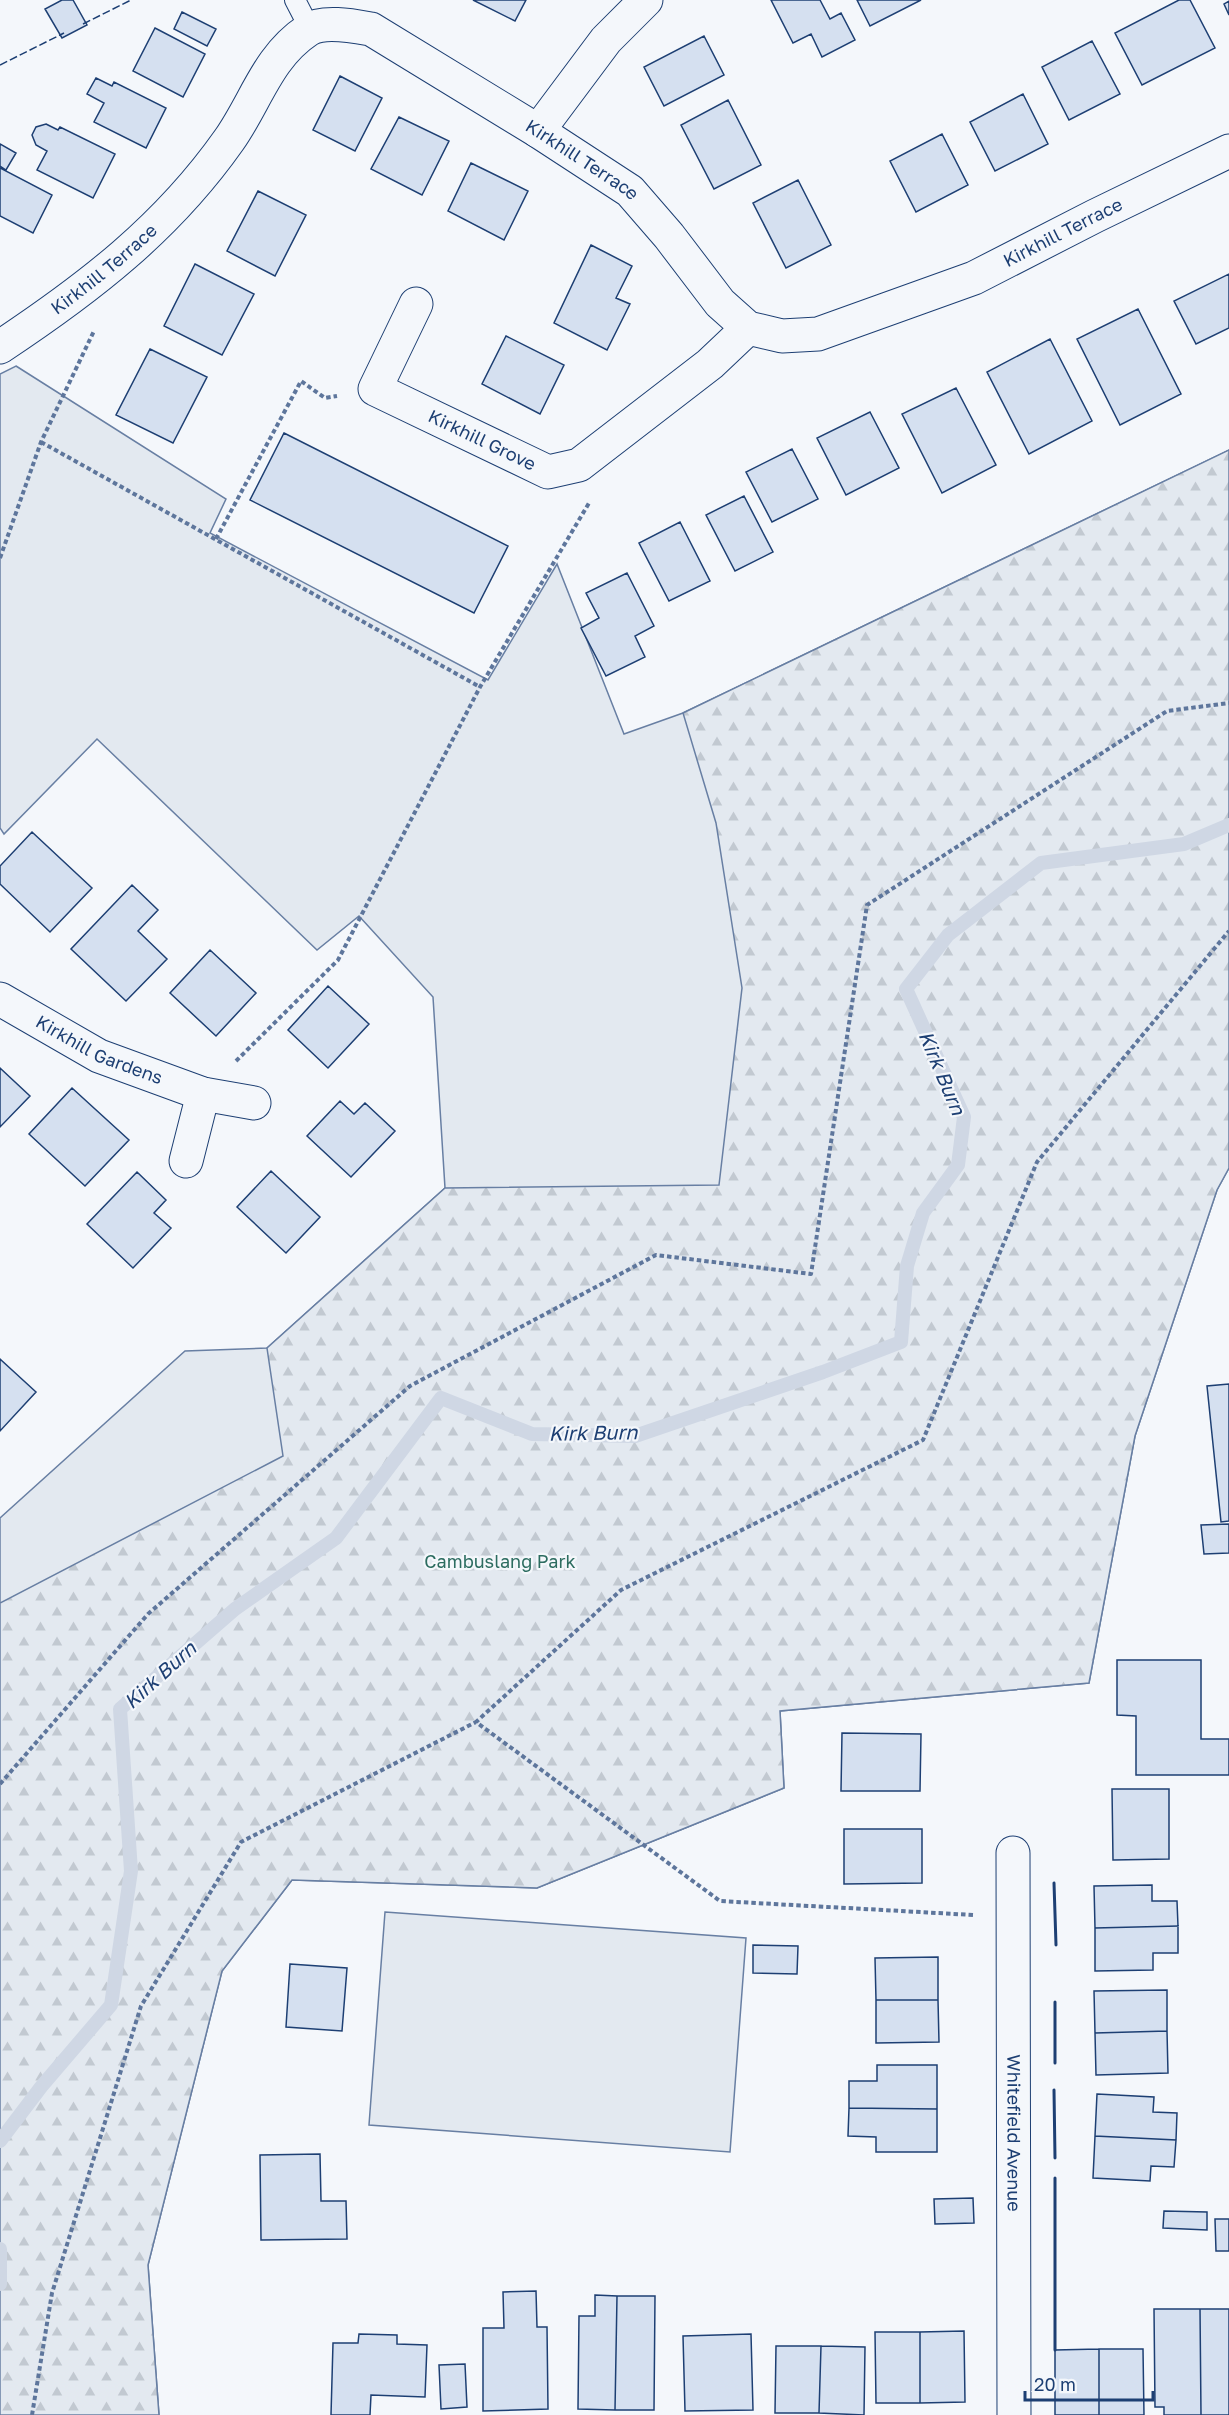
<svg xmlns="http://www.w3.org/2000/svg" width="1229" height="2415" viewBox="0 0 1229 2415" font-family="'Golos Text',sans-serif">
<defs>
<pattern id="forest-firs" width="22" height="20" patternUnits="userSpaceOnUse" patternTransform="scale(1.5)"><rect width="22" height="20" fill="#e3e9f0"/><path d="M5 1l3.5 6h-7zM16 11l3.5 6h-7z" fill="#c2c9d1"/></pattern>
</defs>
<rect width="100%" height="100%" fill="#f4f7fb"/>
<path fill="#e3e9f0" stroke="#687fa3" stroke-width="1.5" d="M16 366 226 499 210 533 488 680 557 564 624 734 683 713 1229 450V1168L1217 1190 1135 1436 1089 1683 780 1711 784 1788 537 1888 292 1880 222 1971 148 2265 159 2415H0V1518L185 1351 267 1348 445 1188 433 997 359 916 317 950 97 739 4 834 0 828V374Z
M385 1912 746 1938 730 2152 369 2125Z"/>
<path fill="url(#forest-firs)" stroke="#687fa3" stroke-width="1.5" d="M1229 450V1168L1217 1190 1135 1436 1089 1683 780 1711 784 1788 537 1888 292 1880 222 1971 148 2265 159 2415H0V1603L283 1456 267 1348 445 1188 719 1185 742 988 716 823 683 713Z"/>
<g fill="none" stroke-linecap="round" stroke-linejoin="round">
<path stroke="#cfd7e4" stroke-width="14" d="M0 2141 41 2087 111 2005 131 1871 120 1709 235 1609 336 1538 441 1398 532 1434 635 1436 823 1372 901 1342 907 1266 923 1213 958 1165 964 1117 906 989 948 935 1041 863 1184 844 1229 825
M0 2249V2284"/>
</g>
<path fill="#d5e0f0" stroke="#1d3f73" stroke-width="1.5" d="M62 0H73L87 25 62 38 45 9Z
M473 0H526L515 21Z
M771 0H820L830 19 841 13 855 40 822 57 811 34 793 43Z
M857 0H921L870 26Z
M1179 0H1190L1215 48 1142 85 1115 33Z
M1229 1V15L1224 4Z
M182 12 216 29 207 46 174 29Z
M155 28 205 54 183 97 133 71Z
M704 36 724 75 664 106 644 67Z
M1092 41 1120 94 1069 120 1042 67Z
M340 76 382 98 355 151 313 130Z
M96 78 112 86 114 82 166 108 146 148 94 122 104 103 87 94Z
M1023 94 1048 144 995 171 970 122Z
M728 100 761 165 714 189 681 125Z
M399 117 449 141 422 195 371 169Z
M46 124 58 130 60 127 115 154 93 198 37 170 47 151 36 145 32 135 36 127Z
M942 134 968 185 916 212 890 161Z
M0 144 16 153 6 170 0 166Z
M471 163 528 191 504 240 448 211Z
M0 168 52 195 33 233 0 216Z
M798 180 831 245 786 268 753 203Z
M258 191 306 215 275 276 227 251Z
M591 245 632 266 616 298 630 304 607 350 554 323Z
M195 264 254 294 222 355 164 326Z
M1229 274V328L1196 344 1174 301Z
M1138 309 1181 394 1120 425 1077 339Z
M506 336 564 365 540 414 482 384Z
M1050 339 1092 421 1029 454 987 372Z
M150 349 207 377 173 443 116 415Z
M956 388 996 465 942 493 902 414Z
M870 412 899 468 846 495 817 438Z
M284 433 508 546 474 613 250 500Z
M792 449 818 499 772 522 746 472Z
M744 496 773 552 735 571 706 515Z
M680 522 710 581 669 601 639 543Z
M627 573 654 626 635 636 645 657 606 676 581 628 599 618 586 593Z
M32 832 92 888 50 932 0 884V866Z
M132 885 158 910 138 931 167 959 126 1001 71 949Z
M210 950 256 993 216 1036 170 993Z
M328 986 369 1024 328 1068 288 1030Z
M0 1068 30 1096 0 1127Z
M72 1088 129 1140 85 1186 29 1134Z
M340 1101 354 1114 365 1103 395 1131 351 1177 307 1136Z
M271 1171 320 1217 286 1253 237 1207Z
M137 1172 166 1200 154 1213 171 1228 133 1268 87 1224Z
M0 1359 36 1392 0 1431Z
M1229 1384V1521L1221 1522 1207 1386Z
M1229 1524V1553L1204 1554 1201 1525Z
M1117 1660H1201V1739H1229V1775H1136V1716L1117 1715Z
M842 1733 921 1734 920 1791H841Z
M1112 1789H1169V1859L1113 1860Z
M844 1829H922V1883L844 1884Z
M1152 1885V1901H1177L1178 1926 1095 1928 1094 1886Z
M1178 1926V1953H1153V1970L1095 1971V1928Z
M753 1945 798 1946 797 1974 753 1973Z
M938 1957V2000H876L875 1958Z
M290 1964 347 1968 342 2031 286 2027Z
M1167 1990V2031L1095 2033 1094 1991Z
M876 2000H938L939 2042 876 2043Z
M1167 2031 1168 2073 1096 2075 1095 2033Z
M877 2065H937V2109L849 2108V2081H877Z
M1097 2094 1154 2097 1153 2112 1177 2113 1176 2140 1095 2136Z
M849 2108 937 2109V2152H876V2137L848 2136Z
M1095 2136 1176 2140 1174 2167 1151 2166 1150 2181 1093 2178Z
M320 2154 321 2201H346L347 2239 261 2240 260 2155Z
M973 2198 974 2223 935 2224 934 2199Z
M1164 2211 1207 2212V2230L1163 2228Z
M1215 2219H1229V2251H1216Z
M536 2291 537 2327H547L548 2409 483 2411V2328H504L503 2292Z
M595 2295 617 2296 615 2410 578 2409 579 2316H595Z
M617 2296H655L654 2410H615Z
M1154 2309H1200L1201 2415H1164V2407H1155Z
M1200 2309H1229V2415H1201Z
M964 2331 965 2402 920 2403V2332Z
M875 2332H920V2403H876Z
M359 2334 397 2335V2344L427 2345 425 2397 371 2395 370 2415H331L333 2343H358Z
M751 2334 753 2410 685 2411 683 2336Z
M776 2346H821L819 2413H775Z
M821 2346 865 2347 864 2415 819 2413Z
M1099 2349V2415H1055V2350Z
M1099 2349H1143L1144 2415H1099Z
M465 2364 467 2407 441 2409 439 2365Z"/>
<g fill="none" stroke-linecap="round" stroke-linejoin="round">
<g stroke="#1d3f73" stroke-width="22">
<path id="lane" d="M295 0 310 29"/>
</g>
<g stroke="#1d3f73" stroke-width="35">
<g id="street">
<path d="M538 131 606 40 646 0"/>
<path id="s1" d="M416 304 375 389 548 472 579 465 710 364 748 328"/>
<path id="s2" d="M0 347C89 288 167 228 229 140 256 102 267 57 308 30 323 20 354 26 371 29L538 131 630 191 669 236 720 303 748 328 782 336 818 334 974 278 1095 216 1229 151"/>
<path id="s3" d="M0 999 99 1056 203 1094 254 1103"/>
<path d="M186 1161 203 1094"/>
<path id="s4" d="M1013 1853 1014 2415"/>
</g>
</g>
<path stroke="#5e769c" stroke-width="4" stroke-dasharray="4.5 3" stroke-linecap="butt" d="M41 442 480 687
M216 539 301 381 325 398 337 396
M0 558 41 442 94 331
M236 1061 338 960 480 687 589 503
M0 1784 148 1614 410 1386 656 1255 811 1274 867 905 1167 711 1229 703
M973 1915 720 1901 476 1722 621 1590 923 1440 1037 1162 1229 931
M32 2415 52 2293 141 2006 241 1842 476 1722"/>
<use href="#lane" stroke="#f4f7fb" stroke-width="20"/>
<use href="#street" stroke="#f4f7fb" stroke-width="33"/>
<path stroke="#1d3f73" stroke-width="1.5" stroke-dasharray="8 3" stroke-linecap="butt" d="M83 24 131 0
M0 65 64 33"/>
<path stroke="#1d3f73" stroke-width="3" d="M1054 1883 1056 1945
M1055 2063V2002
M1054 2090 1055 2158
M1055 2350V2178"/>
</g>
<g text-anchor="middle" stroke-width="4.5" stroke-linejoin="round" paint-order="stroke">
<g font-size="18" fill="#1d3f73" stroke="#f4f7fb">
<text dy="6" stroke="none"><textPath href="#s2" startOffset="760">Kirkhill Terrace</textPath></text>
<text dy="6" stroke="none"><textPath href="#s2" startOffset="1335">Kirkhill Terrace</textPath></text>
<text dy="6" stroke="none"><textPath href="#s2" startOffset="130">Kirkhill Terrace</textPath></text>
<text dy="6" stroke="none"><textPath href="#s1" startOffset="213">Kirkhill Grove</textPath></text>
<text dy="6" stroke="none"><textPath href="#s3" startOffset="112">Kirkhill Gardens</textPath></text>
<text dy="6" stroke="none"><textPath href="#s4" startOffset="280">Whitefield Avenue</textPath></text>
</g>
<g font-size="18" fill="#2c6c60" stroke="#f4f7fb">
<text x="500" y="1568">Cambuslang Park</text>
</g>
<g font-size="20" font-style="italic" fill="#1d3f73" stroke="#f4f7fb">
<text transform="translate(942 1073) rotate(67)" y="7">Kirk Burn</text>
<text transform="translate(593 1433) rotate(-1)" y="7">Kirk Burn</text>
<text transform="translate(160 1675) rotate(-42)" y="7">Kirk Burn</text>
</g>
</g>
<path d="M1025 2391v9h128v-9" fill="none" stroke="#1d3f73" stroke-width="3"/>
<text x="1034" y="2391" font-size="18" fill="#1d3f73" stroke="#f4f7fb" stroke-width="4.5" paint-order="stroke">20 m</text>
</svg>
